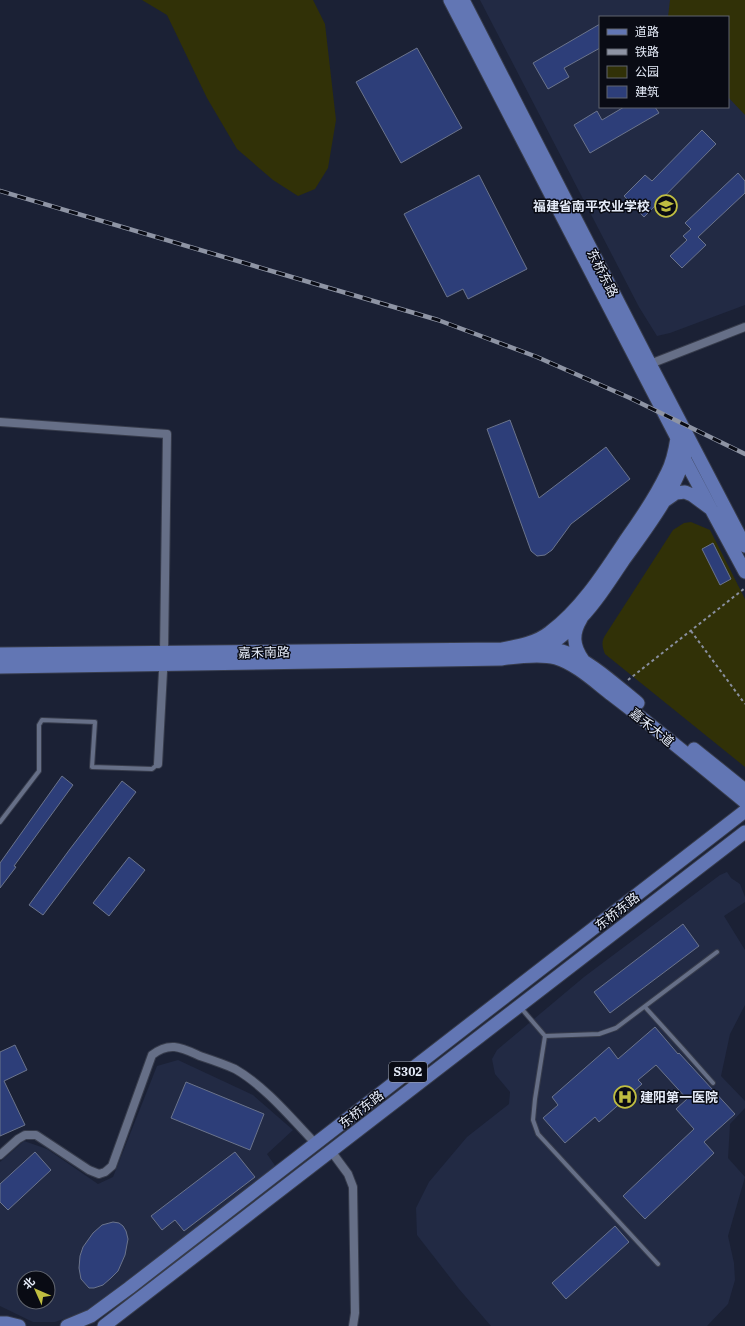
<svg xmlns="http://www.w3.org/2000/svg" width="745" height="1326" viewBox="0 0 745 1326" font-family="'IBM Plex Serif','Noto Sans SC',serif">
<rect width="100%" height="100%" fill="#1b2135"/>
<path fill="#222a44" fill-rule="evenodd" d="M480 0H745V305L670 333 657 336 639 307ZM600 17H728V107H600Z
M727 872 731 878 740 884 745 897V902L724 916 745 950V1005L730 1034 721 1076 745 1101V1108L730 1124 728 1158 745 1177 728 1236 734 1263 735 1280 728 1304 707 1326H491L459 1289 417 1235 416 1208 429 1182 467 1137 509 1104 510 1092 495 1074 492 1059 497 1050 584 977 720 875Z
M178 1060 253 1095 293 1130 267 1154 276 1167 87 1311 55 1322H33L0 1306V1162L24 1141 47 1149 98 1184 113 1177 157 1066ZM24 1278H48V1302H24Z"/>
<path fill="#313107" d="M142 0H313L325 24 336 120 328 168 315 189 298 196 273 180 237 149 207 98 167 15Z
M670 0H745V115L728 97V17H668Z
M691 522 710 530 745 599V767L605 654C602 646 601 641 606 634L673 530 684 523Z"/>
<path fill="#2d3e79" stroke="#6b748c" d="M600 24V48L564 68 569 77 548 89 533 63Z
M417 48 462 128 401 163 356 82Z
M624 107H655L659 113 590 153 574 125 597 111 602 120Z
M702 130 716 144 644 217 624 196 645 175 652 181Z
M738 173 745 181V193L698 237 706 245 682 268 670 256 687 240 683 236 691 229 685 223Z
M479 175 527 269 468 299 463 289 447 297 404 214Z
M510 420 539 498 606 447 630 479 571 524 552 550 545 555 537 556 531 551 487 429Z
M713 543 731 579 720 585 702 549Z
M62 776 73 785 14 866 16 867 0 888V863Z
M122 781 136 792 43 915 29 905 70 849Z
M129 857 145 870 109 916 93 903Z
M683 924 699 946 610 1013 594 992Z
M655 1027 678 1054 679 1053 735 1114 704 1142 714 1153 645 1219 623 1196 694 1129 676 1109 687 1099 656 1065 638 1080 642 1084 599 1122 595 1117 565 1143 543 1118 558 1105 552 1097 609 1047 618 1059Z
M15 1045 27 1070 4 1081 25 1125 0 1136V1052Z
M186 1082 264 1114 250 1150 171 1118Z
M35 1152 51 1170 8 1210 0 1202V1184Z
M235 1152 255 1177 184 1231 175 1220 162 1230 151 1216Z
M113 1222 119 1223 123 1226 126 1231 128 1239 125 1255 118 1271 111 1278 103 1285 94 1288H89L81 1279 79 1268 80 1256 83 1247 93 1233 102 1225Z
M615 1226 629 1242 566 1299 552 1283Z"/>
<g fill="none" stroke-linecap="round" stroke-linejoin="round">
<g stroke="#373c4c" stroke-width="6">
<path id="lane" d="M0 822 39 771V725L42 720 95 722 92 767 152 769 158 764
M645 1007 683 1049 713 1083
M521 1008 545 1036 535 1099 533 1120 538 1134 658 1264
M545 1036 599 1034 616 1028 717 952"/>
</g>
<g stroke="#373c4c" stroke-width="10">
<path id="street" d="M650 364 745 327
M0 422 167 434 164 653 158 764
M331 1151 348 1174 353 1187 355 1313 353 1326
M0 1155 18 1139 25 1135H36L89 1170 99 1174 105 1172 112 1166 152 1055C170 1041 182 1048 200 1056 212 1060 224 1064 235 1069 265 1086 292 1119 316 1144"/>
</g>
<g stroke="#373c4c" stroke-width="15">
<path id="primary" d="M450 0 677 438 684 458 711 509
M463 0 650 364 745 546
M663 502 676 493 685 492 692 495 711 509 745 572
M581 619C572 634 573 646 583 660
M523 647C536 647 550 648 562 651 587 658 618 687 638 703
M542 651C553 643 566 634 575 624 594 606 608 583 623 561 644 532 677 489 685 454
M0 654 502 649C518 646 536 643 550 632 582 608 605 571 627 538 642 517 656 496 667 473 673 462 675 451 677 438
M0 667 501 659C515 657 542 654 556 658 576 664 595 682 612 695 657 729 701 766 745 802
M694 749 745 790
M0 1323H7L19 1326
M67 1326 91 1316 129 1288 745 811
M104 1326 745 832"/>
</g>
<path stroke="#898f9f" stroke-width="2" stroke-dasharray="3 3" stroke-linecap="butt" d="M691 631 745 704
M628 680 745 588"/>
<use href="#lane" stroke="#666f87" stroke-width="4"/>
<use href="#street" stroke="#666f87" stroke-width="8"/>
<use href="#primary" stroke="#6276b4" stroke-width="13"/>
<g stroke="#8e94a4" stroke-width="4.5">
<path id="rail" d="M0 191 438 320 537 357 630 398 745 454"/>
</g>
<use href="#rail" stroke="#090b14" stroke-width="3" stroke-dasharray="9" stroke-linecap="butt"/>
</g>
<defs>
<g id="school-ring" transform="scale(1.15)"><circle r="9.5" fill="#090b14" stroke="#c0be41" stroke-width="1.5"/><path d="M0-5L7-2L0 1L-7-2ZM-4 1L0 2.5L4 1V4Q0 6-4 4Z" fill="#c0be41"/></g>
<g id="hospital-ring" transform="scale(1.15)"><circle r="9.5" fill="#090b14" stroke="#c0be41" stroke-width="1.5"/><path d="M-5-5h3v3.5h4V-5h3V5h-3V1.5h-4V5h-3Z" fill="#c0be41"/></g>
</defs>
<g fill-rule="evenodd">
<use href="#school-ring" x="666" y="206"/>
<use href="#hospital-ring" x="625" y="1097"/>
</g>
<g text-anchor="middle" stroke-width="3" stroke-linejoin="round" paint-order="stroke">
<rect fill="#090b14" stroke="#a3a8b4" stroke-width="1" x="389" y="1062" width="38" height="20" rx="3"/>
<g font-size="12" font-weight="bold" fill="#e5ebf8">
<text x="408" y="1076">S302</text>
</g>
<g font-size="13" font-weight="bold" fill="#e5ebf8" stroke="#090b14" text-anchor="end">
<text x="650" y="211">福建省南平农业学校</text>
<text x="640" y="1102" text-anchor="start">建阳第一医院</text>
</g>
<g font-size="13" fill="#e5ebf8" stroke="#090b14">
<text transform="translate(603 273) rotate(63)" y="5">东桥东路</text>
<text transform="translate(264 652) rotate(-1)" y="5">嘉禾南路</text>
<text transform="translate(652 727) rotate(39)" y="5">嘉禾大道</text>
<text transform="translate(617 911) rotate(-38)" y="5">东桥东路</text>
<text transform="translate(361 1109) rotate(-38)" y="5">东桥东路</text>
</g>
</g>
<rect x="599" y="16" width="130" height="92" fill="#090b14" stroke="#61656f"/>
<rect x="607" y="29" width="20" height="6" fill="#6276b4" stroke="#61656f"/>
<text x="635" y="36" font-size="12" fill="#e5ebf8">道路</text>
<rect x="607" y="49" width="20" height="6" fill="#8e94a4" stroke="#61656f"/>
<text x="635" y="56" font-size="12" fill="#e5ebf8">铁路</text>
<rect x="607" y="66" width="20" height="12" fill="#313107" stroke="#61656f"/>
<text x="635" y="76" font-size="12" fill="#e5ebf8">公园</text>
<rect x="607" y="86" width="20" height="12" fill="#2d3e79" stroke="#61656f"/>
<text x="635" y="96" font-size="12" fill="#e5ebf8">建筑</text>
<g transform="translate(36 1290) rotate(315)"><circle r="19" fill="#090b14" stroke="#61656f"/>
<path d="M0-3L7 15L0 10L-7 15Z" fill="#c0be41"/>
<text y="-6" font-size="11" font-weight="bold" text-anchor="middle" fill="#e5ebf8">北</text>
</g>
</svg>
